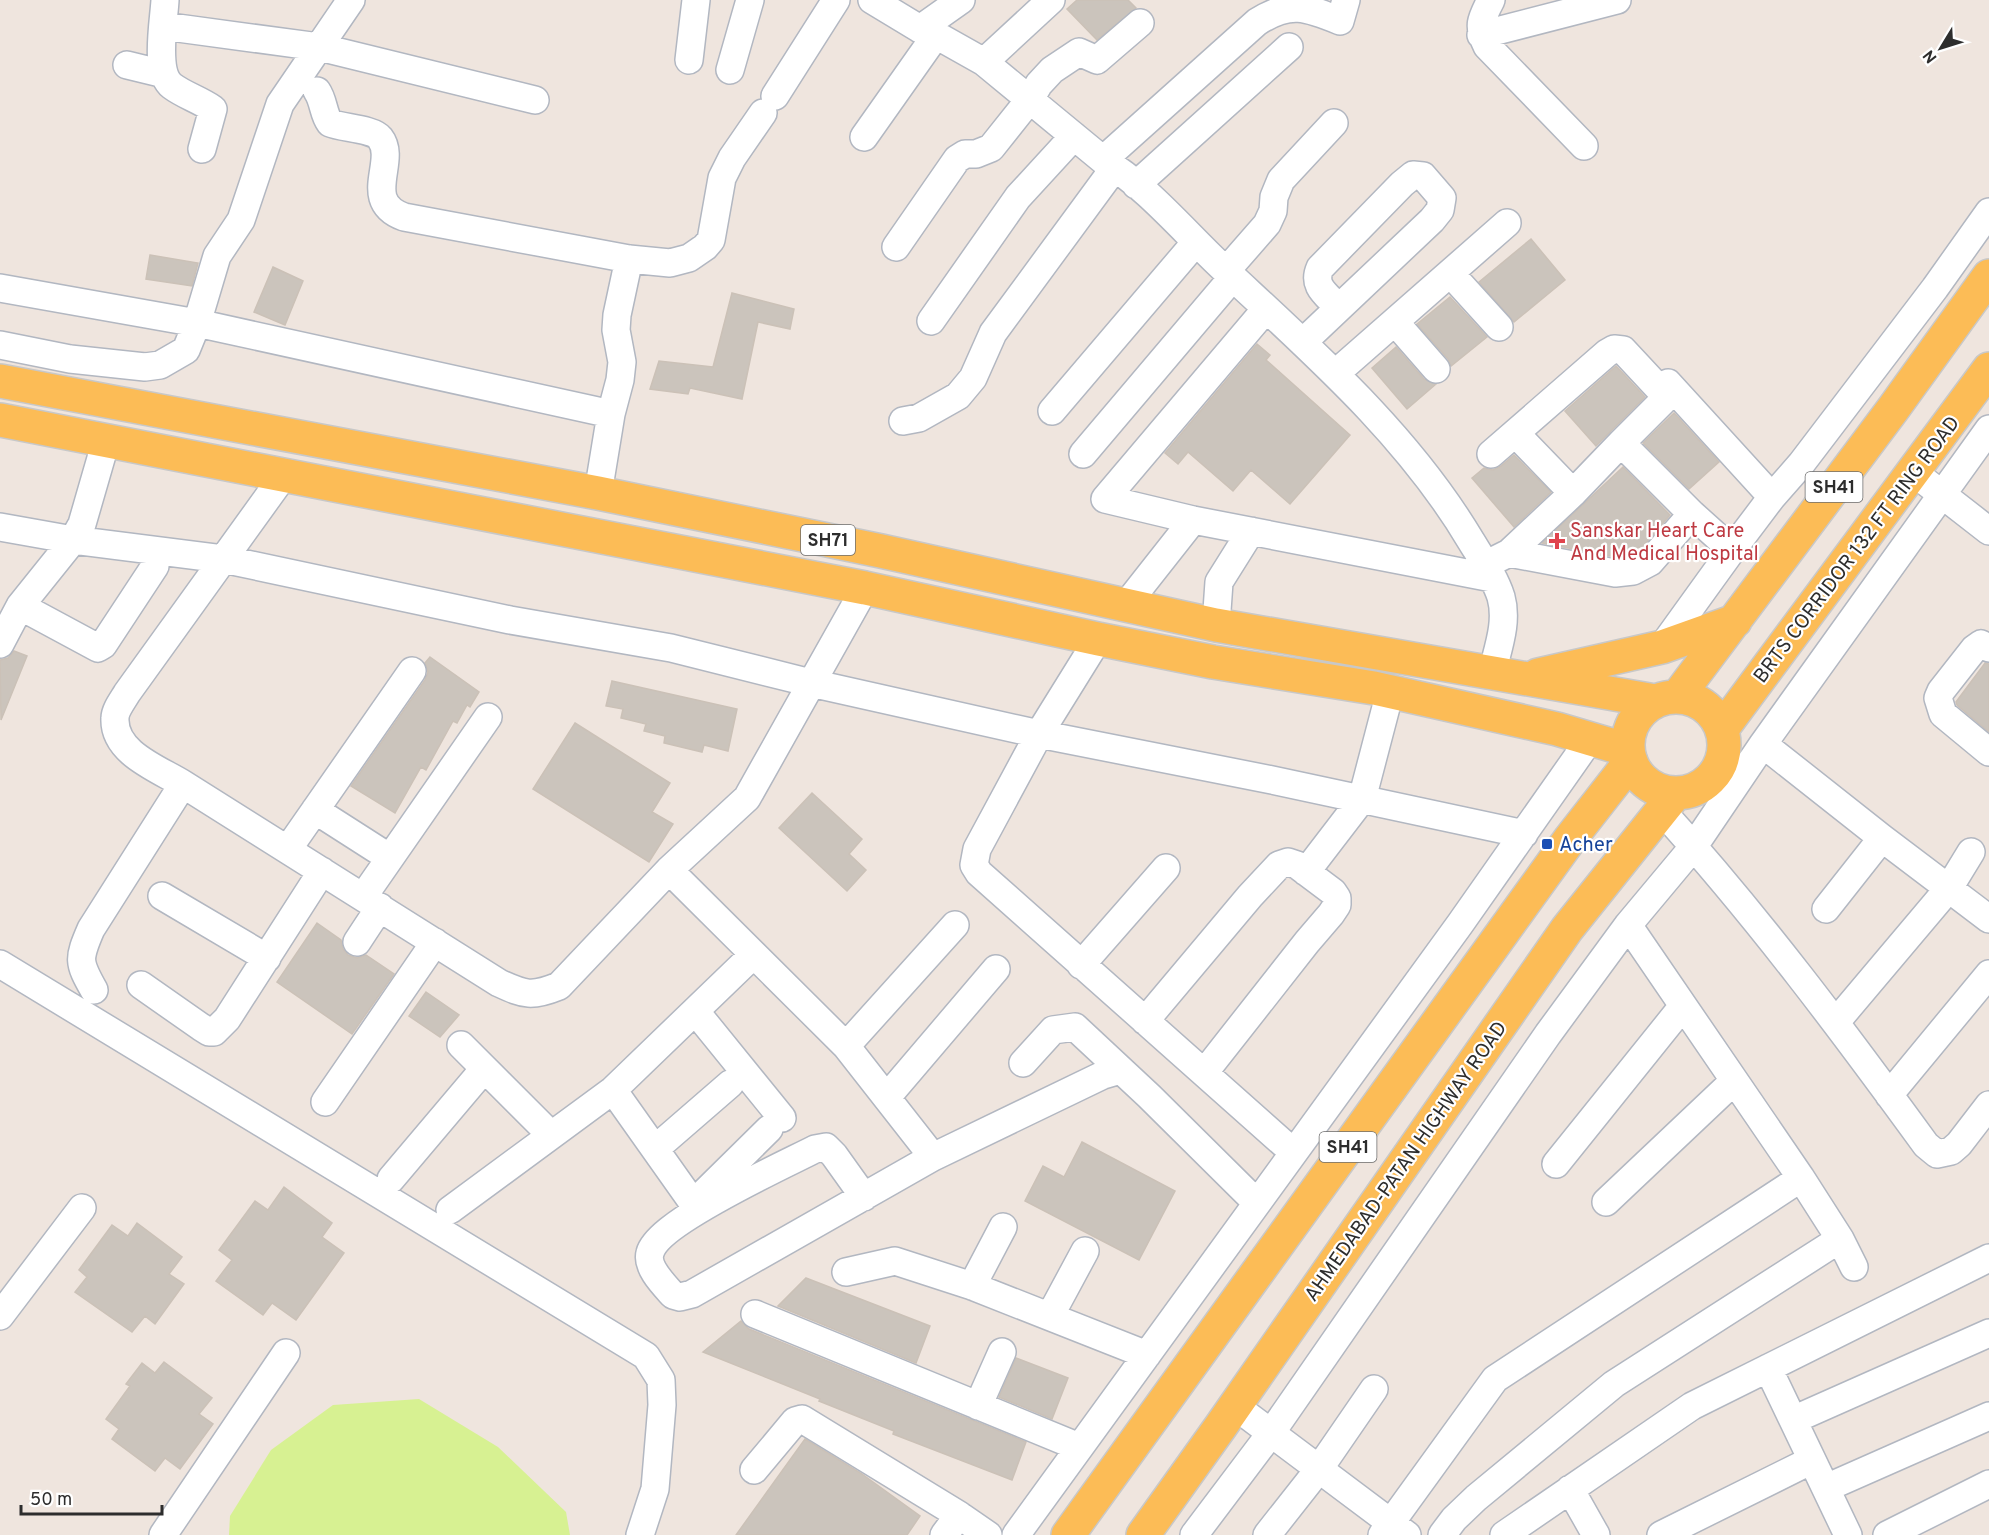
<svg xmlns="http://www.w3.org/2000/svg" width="1989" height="1535" viewBox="0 0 1989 1535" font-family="Overpass,sans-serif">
<rect width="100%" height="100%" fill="#efe5de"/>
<path fill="#d7f192" d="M419 1399 498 1447 566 1512 570 1535H229L230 1516 271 1450 333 1405Z"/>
<path fill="#cbc4bc" stroke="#cbc1b7" stroke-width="1.5" d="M1077 0H1128L1136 8 1097 40 1067 9Z
M1531 239 1565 280 1514 322 1479 282Z
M150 255 198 263 192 286 146 279Z
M273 267 303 281 285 325 254 312Z
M732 293 794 309 790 329 758 322 742 399 690 388 688 394 650 389 659 361 713 367Z
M1450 297 1487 337 1451 366 1448 359 1417 324Z
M1257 344 1270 355 1266 360 1350 435 1290 504 1251 470 1233 491 1188 452 1178 464 1165 453Z
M1396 347 1424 379 1436 384 1407 409 1372 368Z
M1616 366 1645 397 1596 446 1565 411Z
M1674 413 1719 462 1689 489 1643 443Z
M1514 455 1551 492 1514 527 1472 478 1484 468 1493 470 1501 466Z
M1623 467 1670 515 1641 549 1639 547 1624 556 1616 557 1542 543Z
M14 651 27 656 1 720 0 660 8 658Z
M430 657 479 692 470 707 467 705 457 723 453 721 426 770 421 767 395 813 351 786 425 680 428 672 425 663Z
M1985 663 1989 664V732L1957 705 1956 702Z
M612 681 737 709 728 751 704 745 702 752 664 743 665 736 644 731 646 724 621 718 623 709 606 706Z
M575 723 670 783 652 812 673 824 649 862 533 789Z
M812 793 862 839 849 854 866 870 847 891 779 828Z
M317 923 341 940 343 949 348 955 357 958 366 955 394 974 352 1034 277 982Z
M426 992 459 1015 440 1037 409 1016Z
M1082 1142 1175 1191 1139 1260 1025 1201 1043 1166 1064 1177Z
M284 1187 332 1223 322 1237 344 1253 296 1320 272 1303 263 1315 216 1281 232 1260 219 1250 255 1201 268 1210Z
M137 1223 182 1257 169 1274 184 1284 155 1324 145 1316 132 1332 75 1292 87 1277 79 1270 112 1225 128 1236Z
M806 1278 930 1326 916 1363 778 1306Z
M741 1321 749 1329 1026 1442 1012 1480 893 1434 894 1431 819 1401 820 1399 703 1352Z
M1016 1358 1068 1378 1052 1419 999 1397Z
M164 1362 212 1398 199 1414 213 1424 180 1469 165 1458 155 1471 112 1439 119 1429 106 1419 130 1386 126 1384 142 1363 155 1373Z
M805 1439 862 1474 920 1516 907 1535H736Z"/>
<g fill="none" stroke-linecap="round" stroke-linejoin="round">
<g stroke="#b2b7c1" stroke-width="30">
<path id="minor" d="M165 0C164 21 154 72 172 86 184 95 200 100 213 109L202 149
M872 0 920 29 936 35 984 62 1103 160C1147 186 1187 235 1225 270 1314 353 1408 435 1471 541 1482 559 1495 578 1501 597 1508 622 1498 648 1492 673
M1491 0C1481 19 1477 26 1487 46L1584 146
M163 26 319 47 535 100
M920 29 961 0
M1481 35 1617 0
M689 60 696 0
M984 62 1051 0
M127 65 164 74
M730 70 750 0
M317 91C324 101 323 114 330 123 342 128 373 129 380 138 398 161 360 201 404 217L629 259 670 263 689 258 705 247 711 240 722 178 732 158 763 113
M775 96 836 0
M864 137 936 35
M1103 160 1257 22C1290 1 1306 7 1340 21L1346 0
M1136 185 1289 47
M896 247 957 159 965 154H976L991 148 1030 99 1039 84 1052 70 1079 52 1097 60 1140 23
M1226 271 1267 224 1273 211 1274 197 1281 180 1334 123
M1450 273 1499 327
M0 288 197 323 611 414
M1266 309 1105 499 1193 520 1492 578
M931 321 1018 197 1074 136
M1395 322 1436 369
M1303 342 1432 220 1440 210 1442 198 1423 176 1413 175 1402 184 1320 268C1312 286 1326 294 1338 307
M0 345 70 359 145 367 160 365 186 350 197 323 217 256 241 220 280 104 351 0
M1336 373 1507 223
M1668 383 1772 497
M1052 411 1196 242
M903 421 919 418 958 396 973 378 993 333 1115 167
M1516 434 1573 493
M1083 454 1233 277
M1491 454 1607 353 1614 349 1623 350 1664 394 1663 401 1621 443
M284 475 127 693C123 700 115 710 115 718 113 753 159 769 183 784L499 983C525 995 532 997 559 986L669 870 747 798 865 588
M1926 482 1989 531
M598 493 611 414 620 380 622 362 616 330 617 315 629 259
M0 527 73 540 223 559 510 620 671 648 811 683 1039 734 1272 780 1524 834
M1509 553 1573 493 1621 443 1692 514
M1485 565 1509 553 1615 573 1633 571 1650 562 1692 514 1732 550
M1126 605 1193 520
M20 606 98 648 103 645 155 566
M1216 625 1219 582 1251 531
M1098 639 1039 734 977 849 974 865 979 873 1293 1152
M0 644 20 606 73 540 82 524 106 441
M1662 647 1732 550 1772 497 1801 464 1935 288 1989 212
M1989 648 1981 644 1974 649 1941 691 1938 698 1943 714 1989 752
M1763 744 1882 838 1989 919
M315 810 390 858
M1662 811C1757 916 1843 1031 1926 1145L1937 1154 1951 1151 1959 1144 1989 1105
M288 849 412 671
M669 870 846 1046 933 1157
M1306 872 1362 799 1390 692
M162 896 267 958
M363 897 488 717
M1826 909 1882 838
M1628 925 1801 1178 1840 1239 1854 1267
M357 942 380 907
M0 964 646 1356 661 1380 662 1405 655 1489 640 1535
M1081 965 1166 868
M141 985 201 1027 209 1032H214L227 1019 322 871
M94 990C78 962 78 959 91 929L183 784
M696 1012 782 1118
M1145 1021 1250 896 1279 865 1288 862 1297 865 1333 892 1337 898V905L1331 914 1307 942 1204 1073
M1836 1022 1949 888 1971 852
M461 1045 551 1135
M846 1046 955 925
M1023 1063 1053 1030 1075 1027 1149 1096 1257 1203
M613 1090 698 1210
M1889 1095 1989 974
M887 1097 996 969
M325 1102 435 942
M655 1149 730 1084
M1556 1164 1683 1006
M391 1179 484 1069
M864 1197 834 1155 826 1147 815 1149C784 1165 658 1222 650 1253 646 1267 664 1285 673 1295L680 1297 692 1294 933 1157 1103 1075 1120 1070
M697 1200 769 1129
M1606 1202 1734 1081
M450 1210 613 1090 753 955
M846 1272 895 1261 972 1286 1147 1355
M972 1286 1003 1227
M755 1314 1079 1447
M0 1316 82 1208
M1050 1316 1085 1251
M1768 1368 1848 1535
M978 1406 1002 1352
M1235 1406 1407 1535
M1793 1420 1989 1333
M754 1470 795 1421 802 1419 959 1515
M1826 1488 1989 1416
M1570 1489 1596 1535
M163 1535 286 1353
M944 1535 959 1515 988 1535
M1016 1535 1460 924 1590 739
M1194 1535 1271 1433 1548 1034 1628 925 1694 846 1763 744 1989 429
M1267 1535 1319 1469 1374 1389
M1382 1535 1495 1379 1801 1178
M1442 1535 1454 1519 1476 1498 1614 1384 1840 1239
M1504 1535 1692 1406 1989 1258
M1661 1535 1812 1460
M1887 1535 1989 1484"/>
</g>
<g stroke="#c8c8c8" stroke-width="36">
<path id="major" d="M0 381 598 493 881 551 1216 625 1655 701
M0 420 865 588 1098 639 1213 662 1374 688 1557 729 1628 750
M1538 675 1662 647 1735 621
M1678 696 1893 409 1989 276
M1628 745a48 48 0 1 1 96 0a48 48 0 1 1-96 0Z
M1722 729 1989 369
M1068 1535 1570 839 1631 761
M1143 1535 1221 1426 1567 929 1675 794"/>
</g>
<use href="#minor" stroke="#fff" stroke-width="27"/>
<use href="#major" stroke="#fcbc56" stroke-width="33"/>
</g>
<path fill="#e0444e" stroke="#fff" stroke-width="2" d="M1554 532h6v6h6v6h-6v6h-6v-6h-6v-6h6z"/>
<rect fill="#1a4fb4" stroke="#fff" stroke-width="2" x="1541" y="838" width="12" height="12" rx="3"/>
<g text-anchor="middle" stroke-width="4.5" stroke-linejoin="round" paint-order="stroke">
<g fill="#fff" stroke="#6c6c6c" stroke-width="1.5">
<rect x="1805.5" y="472" width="57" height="30" rx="4.5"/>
<rect x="801" y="525" width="54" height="30" rx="4.5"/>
<rect x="1319.5" y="1132" width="57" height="30" rx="4.5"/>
</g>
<g font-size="18" font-weight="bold" fill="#2d2d2d">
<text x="1834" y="493">SH41</text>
<text x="828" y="546">SH71</text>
<text x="1348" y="1153">SH41</text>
</g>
<g font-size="20" fill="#be3a42" stroke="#fff" text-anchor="start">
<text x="1570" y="537">Sanskar Heart Care<tspan x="1570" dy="23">And Medical Hospital</tspan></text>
</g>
<g font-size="20" fill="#2d2d2d" stroke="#fff">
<text transform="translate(1856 549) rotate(-53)" y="7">BRTS CORRIDOR 132 FT RING ROAD</text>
<text transform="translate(1405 1161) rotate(-55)" y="7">AHMEDABAD-PATAN HIGHWAY ROAD</text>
</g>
<g font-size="20" fill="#164399" stroke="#fff" text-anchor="start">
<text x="1559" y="851">Acher</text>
</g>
</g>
<g transform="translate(1941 48) rotate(232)" stroke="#ffffff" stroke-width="4.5" paint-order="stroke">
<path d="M0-4.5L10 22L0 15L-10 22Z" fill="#2d2d2d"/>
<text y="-9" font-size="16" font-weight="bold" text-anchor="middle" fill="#2d2d2d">N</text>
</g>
<path d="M21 1505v9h141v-9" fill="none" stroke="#2d2d2d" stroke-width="3"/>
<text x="30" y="1505" font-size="18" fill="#2d2d2d" stroke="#ffffff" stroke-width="4.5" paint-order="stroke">50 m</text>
</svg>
